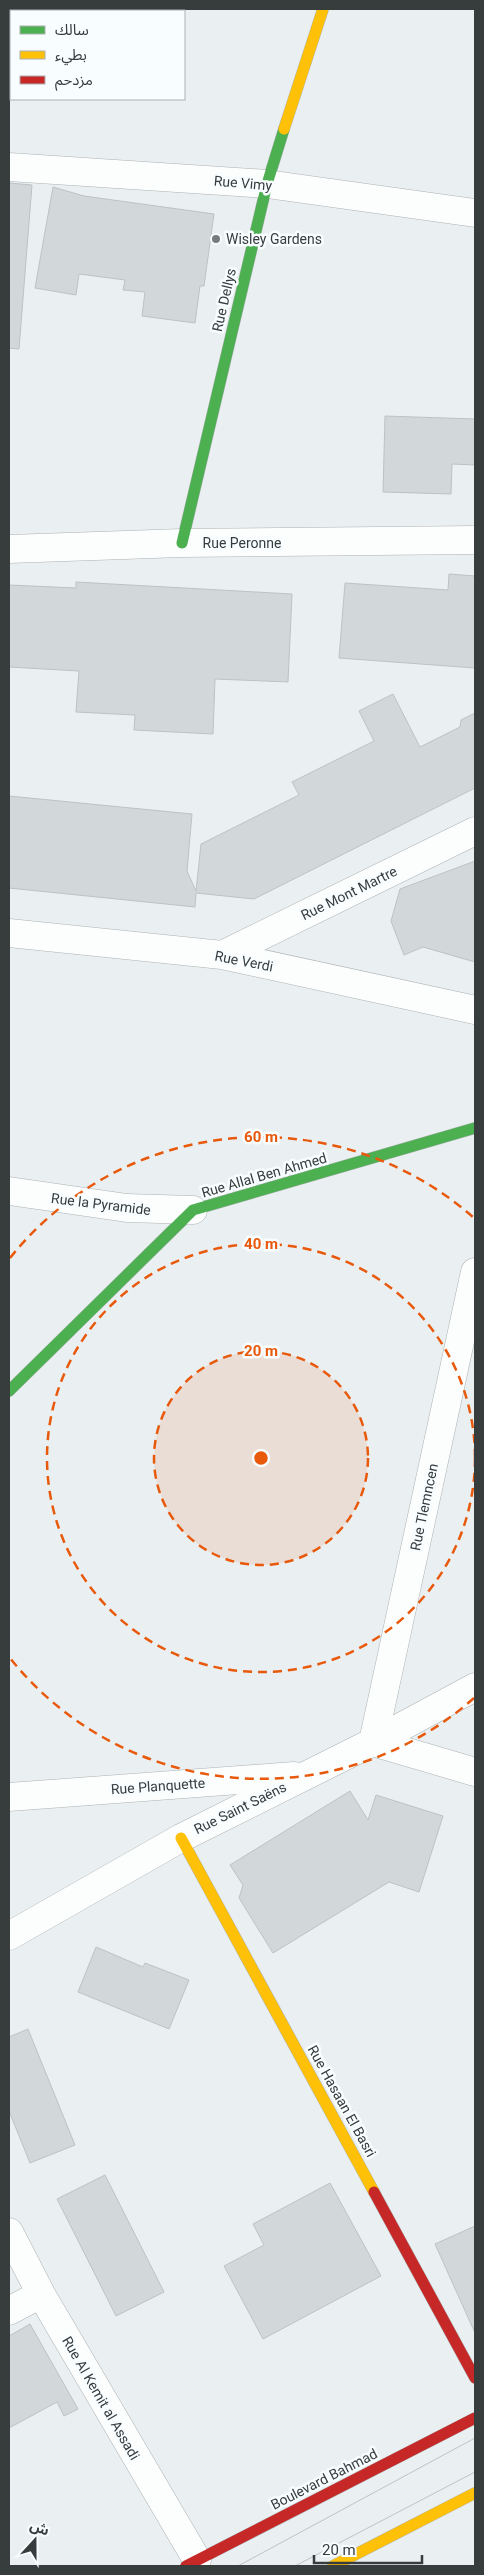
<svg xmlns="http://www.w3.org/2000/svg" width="484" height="2575" viewBox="0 0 484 2575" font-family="Roboto,'Noto Sans Arabic',sans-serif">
<rect width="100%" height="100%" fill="#eaf0f2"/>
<path fill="#d2d7d9" stroke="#bdc2c4" d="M9 183 32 185 19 349 9 348Z
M53 187 84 196 214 214 204 286H200L195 323 142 316 145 292 123 290 125 280 79 274 76 295 35 288Z
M385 416 475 419V465L452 464 451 494 383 492Z
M449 574 475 576V668L339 658 345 583 448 590Z
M76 582 292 594 288 682 215 679 213 734 134 730 135 715 76 712 79 671 9 667V585L76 588Z
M393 694 420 747 460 727 461 720 475 713V788L254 899 196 893 195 907 9 888V796L192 814 187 871 196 891 201 844 299 795 292 782 374 741 359 711Z
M475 861V962L423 947 404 955 391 921 400 889Z
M350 1791 368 1820 376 1795 443 1816 419 1892 389 1882 273 1953 239 1898 243 1885 230 1865Z
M96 1947 143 1967 145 1963 189 1980 169 2029 78 1992Z
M28 2029 75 2145 30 2163 9 2111V2037Z
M105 2175 164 2292 116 2316 57 2199Z
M330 2183 381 2276 263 2339 224 2266 264 2245 253 2224Z
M475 2226V2333L435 2244Z
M30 2324 78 2409 64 2416 57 2402 9 2428V2336Z"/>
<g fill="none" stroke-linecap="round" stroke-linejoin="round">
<g stroke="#adb2b3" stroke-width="29">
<path id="street" d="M9 167 267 184 475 213
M9 549 182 543 475 540
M9 933 222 955 475 1010
M222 955 475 831
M9 1191 127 1208 193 1210
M373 1742 475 1272
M373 1742 475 1772
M9 1797 294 1776
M9 1936 181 1838 373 1742 475 1687
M9 2232 41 2294 197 2560
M9 2311 41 2294"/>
</g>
<g stroke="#adb2b3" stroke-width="12">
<path id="fast" d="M182 543 267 184 284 129
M9 1391 193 1210 475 1128"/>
</g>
<g stroke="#adb2b3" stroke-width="12">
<path id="slow" d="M284 129 323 9
M181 1838 374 2192
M333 2566 475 2493"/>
</g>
<g stroke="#adb2b3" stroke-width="12">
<path id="jam" d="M374 2192 475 2378
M186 2566 475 2418"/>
</g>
<use href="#street" stroke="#fcfdfd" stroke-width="28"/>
<use href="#fast" stroke="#4caf50" stroke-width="11"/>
<use href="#slow" stroke="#ffc107" stroke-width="11"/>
<use href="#jam" stroke="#c62828" stroke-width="11"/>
<path stroke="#c0c2c2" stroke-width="1" d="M238 2566 475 2438
M295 2566 475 2472"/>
</g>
<circle cx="261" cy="1458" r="107" fill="#e8590c" fill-opacity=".12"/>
<g fill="none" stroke="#e8590c" stroke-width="2.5" stroke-dasharray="9 6">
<circle cx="261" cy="1458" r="107"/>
<circle cx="261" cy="1458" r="214"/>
<path d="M474 1698A321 321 0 0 1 10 1658M10 1258A321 321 0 0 1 474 1218"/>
</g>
<circle fill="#767b7c" stroke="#f8fdff" stroke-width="2" cx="216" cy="239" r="5"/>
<g text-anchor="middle" stroke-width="5" stroke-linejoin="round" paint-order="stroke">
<g font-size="14" fill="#373c3d" stroke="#f8fdff">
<text transform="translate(243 183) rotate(5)" y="5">Rue Vimy</text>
<text transform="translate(224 300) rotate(-77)" y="5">Rue Dellys</text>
<text x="242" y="548">Rue Peronne</text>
<text transform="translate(349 893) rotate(-26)" y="5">Rue Mont Martre</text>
<text transform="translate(244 961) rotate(11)" y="5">Rue Verdi</text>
<text transform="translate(264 1175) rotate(-16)" y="5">Rue Allal Ben Ahmed</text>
<text transform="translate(101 1204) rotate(7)" y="5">Rue la Pyramide</text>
<text transform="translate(424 1507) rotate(-78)" y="5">Rue Tlemncen</text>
<text transform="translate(158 1786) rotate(-4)" y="5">Rue Planquette</text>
<text transform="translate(240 1808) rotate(-26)" y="5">Rue Saint Saëns</text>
<text transform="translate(342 2101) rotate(61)" y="5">Rue Hasaan El Basri</text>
<text transform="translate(101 2398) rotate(60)" y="5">Rue Al Kemit al Assadi</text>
<text transform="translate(324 2479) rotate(-27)" y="5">Boulevard Bahmad</text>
</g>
<g font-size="14" fill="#373c3d" stroke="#f8fdff" text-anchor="start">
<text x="226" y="244">Wisley Gardens</text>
</g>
</g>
<circle cx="261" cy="1458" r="8" fill="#e8590c" stroke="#f8fdff" stroke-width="2.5"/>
<g font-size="15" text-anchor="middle" font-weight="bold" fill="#e8590c" stroke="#f8fdff" stroke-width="5" stroke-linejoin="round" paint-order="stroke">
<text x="261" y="1142">60 m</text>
<text x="261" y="1249">40 m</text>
<text x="261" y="1356">20 m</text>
</g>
<rect width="484" height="2575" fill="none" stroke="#373c3d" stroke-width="20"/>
<rect x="10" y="10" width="175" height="90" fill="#f8fdff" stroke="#abb0b1"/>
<rect x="20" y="26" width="25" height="8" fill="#4caf50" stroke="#abb0b1"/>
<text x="55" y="35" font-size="15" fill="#373c3d">سالك</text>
<rect x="20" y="51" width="25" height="8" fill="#ffc107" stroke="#abb0b1"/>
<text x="55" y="60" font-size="15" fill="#373c3d">بطيء</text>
<rect x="20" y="76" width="25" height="8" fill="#c62828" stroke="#abb0b1"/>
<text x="55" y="85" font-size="15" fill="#373c3d">مزدحم</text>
<g transform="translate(35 2540) rotate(21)" stroke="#f8fdff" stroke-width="4" paint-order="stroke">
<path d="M0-4L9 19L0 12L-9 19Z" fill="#373c3d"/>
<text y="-8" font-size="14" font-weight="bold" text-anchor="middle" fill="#373c3d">ش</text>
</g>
<path d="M314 2555v8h108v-8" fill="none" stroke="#373c3d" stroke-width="2.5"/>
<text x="322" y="2555" font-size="15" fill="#373c3d" stroke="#f8fdff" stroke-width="4" paint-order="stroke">20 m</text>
</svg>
